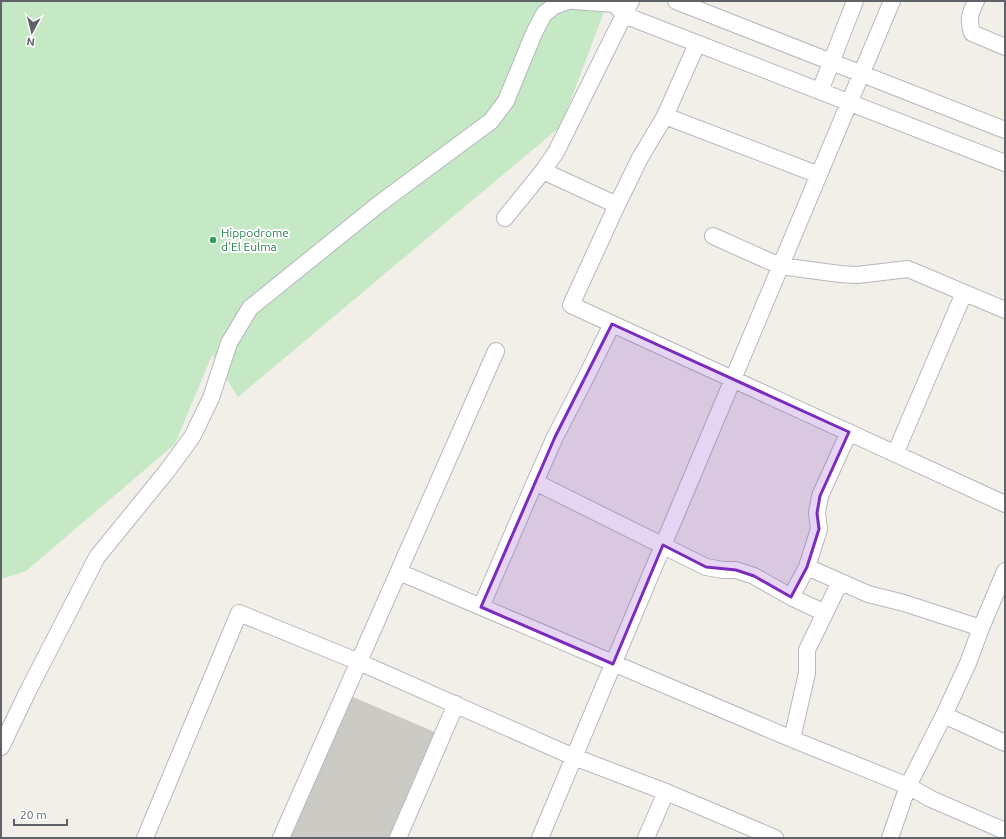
<svg xmlns="http://www.w3.org/2000/svg" width="1006" height="839" viewBox="0 0 1006 839" font-family="Ubuntu,sans-serif">
<rect width="100%" height="100%" fill="#f1efe8"/>
<path fill="#c5e8c5" d="M1 1H608L561 126 238 397 212 355 175 444 26 571 1 579Z"/>
<path fill="#cccac5" d="M346 694 437 733 392 838H285Z"/>
<g fill="none" stroke-linecap="round" stroke-linejoin="round">
<g stroke="#b5b8bc" stroke-width="18">
<path id="street" d="M573 1 615 4 619 1
M676 1 1005 130
M976 1C970 13 968 20 972 33L1005 47
M615 4 624 15 1005 163
M820 91 855 1
M665 116 819 175
M543 171 617 205 571 305 1005 504
M617 205 640 158 665 116 697 44
M505 218 543 171 556 152 631 1
M713 236 780 266 840 274 857 275 908 269 1005 310
M895 454 964 293
M535 482 555 437 588 373 612 324
M807 567 868 594 904 603 981 628
M399 572 792 739 908 786 931 799 1005 831
M791 597 807 567 819 529 817 513 820 496 849 432
M481 607 535 482 706 567 723 570H736L754 576 791 597 825 613
M944 715 1005 743
M792 739 807 673V650L840 582
M1 747 29 689 97 557 167 471 192 437 211 398 229 343 250 308 379 204 491 121 506 101 534 33 544 14 554 6 568 1
M145 838 239 613 359 662 574 757 666 792 775 838
M281 838 496 351
M398 838 456 704
M540 838 892 1
M646 838 666 792
M890 838 908 786 944 715 968 663 981 628 1005 571"/>
</g>
<use href="#street" stroke="#fff" stroke-width="16"/>
</g>
<path fill="#7b2cbf" fill-opacity="0.2" stroke="#7b2cbf" stroke-width="3" stroke-linejoin="round" d="M612 324 849 432 820 496 817 513 819 529 807 567 791 597 754 576 736 570 706 567 663 545 613 664 481 607 555 437Z"/>
<circle fill="#2e9e5b" stroke="#fff" stroke-width="1.5" cx="213" cy="240" r="4"/>
<g text-anchor="middle" stroke-width="4" stroke-linejoin="round" paint-order="stroke">
<g font-size="12" fill="#27864d" stroke="#fff" text-anchor="start">
<text x="221" y="237">Hippodrome<tspan x="221" dy="14">d'El Eulma</tspan></text>
</g>
</g>
<rect width="1006" height="839" fill="none" stroke="#5f6368" stroke-width="4"/>
<g transform="translate(32 32) rotate(187)" stroke="#ffffff" stroke-width="3" paint-order="stroke">
<path d="M0-3L7 15L0 10L-7 15Z" fill="#5f6368"/>
<text y="-6" font-size="11" font-weight="bold" text-anchor="middle" fill="#5f6368">N</text>
</g>
<path d="M14 819v6h53v-6" fill="none" stroke="#5f6368" stroke-width="2"/>
<text x="20" y="819" font-size="12" fill="#5f6368" stroke="#ffffff" stroke-width="3" paint-order="stroke">20 m</text>
</svg>
